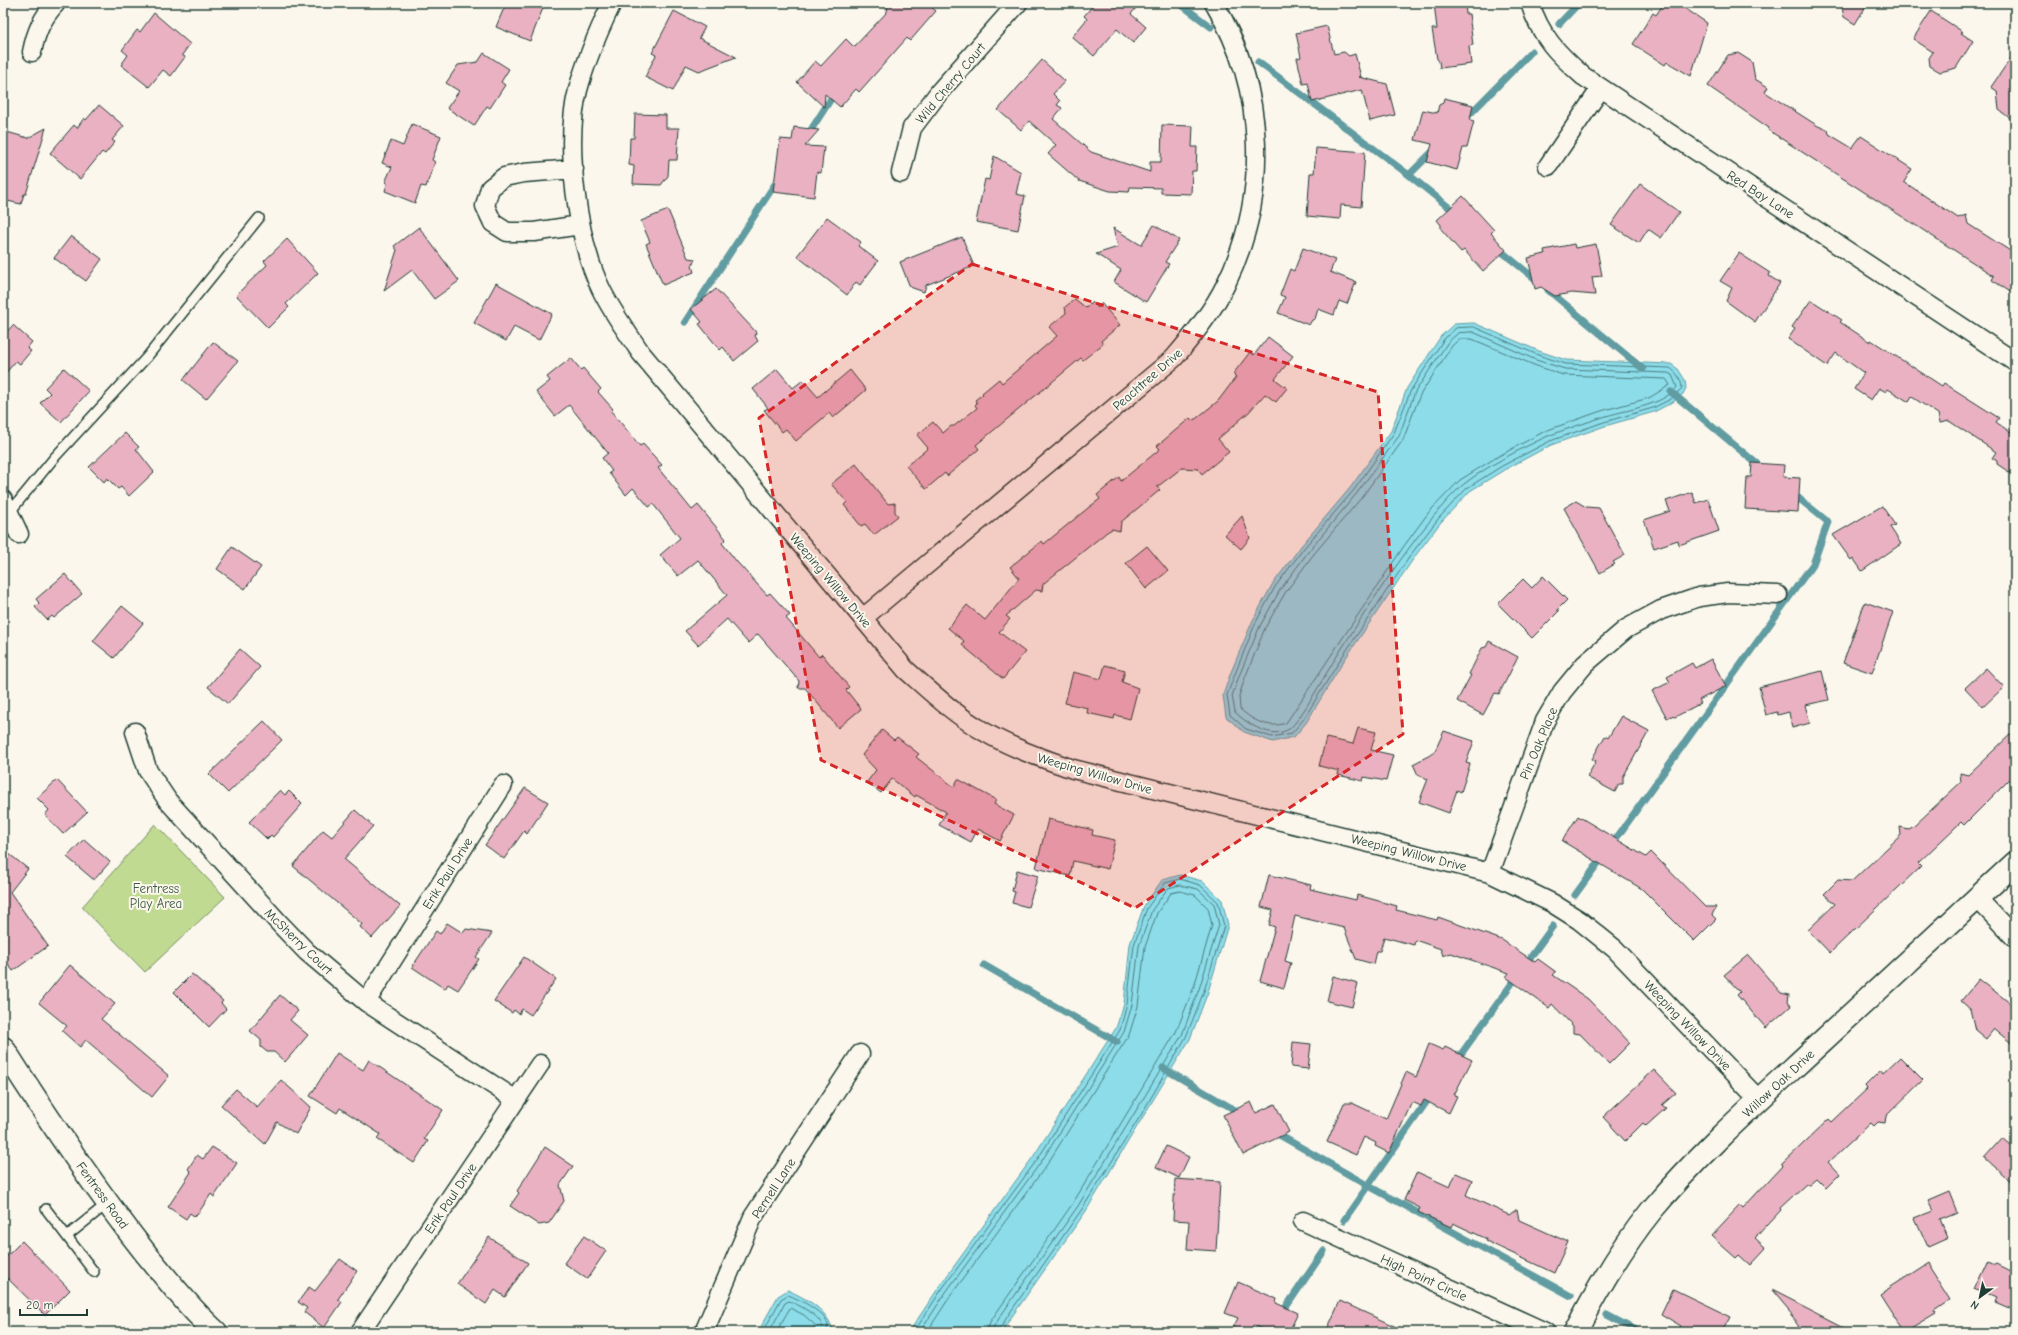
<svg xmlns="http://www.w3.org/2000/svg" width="2018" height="1335" viewBox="0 0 2018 1335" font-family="'Comic Neue',sans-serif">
<rect width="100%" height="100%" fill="#fbf7ec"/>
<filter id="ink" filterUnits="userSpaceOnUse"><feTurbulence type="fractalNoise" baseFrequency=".025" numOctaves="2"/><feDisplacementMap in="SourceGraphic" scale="8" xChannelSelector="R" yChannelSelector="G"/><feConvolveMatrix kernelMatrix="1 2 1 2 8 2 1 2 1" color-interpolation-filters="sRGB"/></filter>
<g filter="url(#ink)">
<path fill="#c1da91" stroke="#708c62" d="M155 824 225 897 145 972 82 907Z"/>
<path fill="#8cdcea" stroke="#609ca1" d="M1474 323 1539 351 1566 360 1671 364 1678 369 1685 380 1686 388 1683 394 1673 402 1654 412 1605 426 1551 445 1504 470 1470 491 1441 522 1416 555 1345 659 1306 723 1294 737 1273 742 1244 732 1226 717 1223 695 1231 672 1252 622 1272 585 1301 546 1350 488 1391 431 1407 388 1441 336 1454 324Z
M1180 875 1202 881 1222 900 1228 925 1208 992 1190 1039 1086 1211 1001 1332H909L939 1287 1033 1157 1116 1028 1124 1004 1130 944 1144 906 1162 880Z
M788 1290C806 1299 824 1307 832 1327L830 1332H758L778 1296Z"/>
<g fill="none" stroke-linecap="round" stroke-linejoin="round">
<path stroke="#4b7d7d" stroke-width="1" d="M1474 327 1538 355 1566 364 1670 368C1677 373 1681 379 1682 388L1671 399 1653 408 1604 422 1550 441 1502 466 1467 488 1438 519 1412 553 1342 657 1303 720 1292 733 1272 737 1246 729 1230 715 1227 695 1235 674 1255 624 1275 587 1304 548 1354 490 1394 433 1411 390 1444 339 1456 328Z
M1473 332 1536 360 1565 369 1668 373 1672 375 1677 387C1663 406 1624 410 1603 417 1585 423 1566 429 1548 436 1522 448 1487 466 1464 484 1453 493 1442 506 1433 517 1398 560 1367 609 1337 656 1328 669 1300 722 1289 729 1272 740 1247 724 1235 712L1232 696 1239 676 1260 626 1280 590 1308 552 1357 493 1399 436 1415 392 1448 342 1458 333Z
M1460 339H1472L1534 365 1563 375 1666 379 1670 385 1649 398 1601 411 1545 431 1497 457 1460 480 1429 512 1404 546 1286 723C1269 729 1253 721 1240 709L1239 696 1245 678 1265 628 1285 593 1313 555 1362 497 1403 440 1420 395 1452 346Z
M763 1332 781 1299 788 1295C799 1299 827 1313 828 1326 828 1328 827 1330 826 1332
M769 1332 785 1303 789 1301C797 1304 821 1316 822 1326 822 1328 821 1330 821 1332
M776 1332 790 1308 804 1315 815 1325V1332
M914 1332 942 1289 1037 1160 1120 1030 1127 1004 1134 945 1147 908 1165 883 1180 879 1200 885 1218 902 1224 926 1204 991 1186 1037 1141 1115 1082 1209 1009 1314 998 1332
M920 1332 946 1292 1041 1162 1124 1032 1132 1005 1139 946 1152 910 1168 888 1180 885 1198 889 1214 904 1219 925 1199 989 1182 1035 1078 1206 1004 1311 994 1326 993 1332
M927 1332 951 1295 1046 1166 1129 1035 1138 1006 1145 947 1157 913 1171 893 1180 891 1195 895 1208 908 1212 925 1194 987 1176 1032 1073 1203 990 1322 987 1332"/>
<path stroke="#609ca1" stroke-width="7" d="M1179 3 1211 27
M1559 24 1579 3
M1258 62 1409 175 1456 213
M1466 118 1532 51
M807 136 836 91
M1409 175 1434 150
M1496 247 1539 282
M1548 290 1643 369
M685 322 779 178
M1671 392 1763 469
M1610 847 1813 564 1828 522 1791 492
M1575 895 1604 855
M984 965 1117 1042
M1525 965 1553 926
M1456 1061 1518 975
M1163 1068 1242 1114
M1274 1132 1367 1185 1571 1296
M1344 1220 1432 1094
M1607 1315 1639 1332
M1280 1316 1324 1251"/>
</g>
<path fill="#eab1c3" stroke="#1f3d34" d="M506 3H545L530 41 496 27Z
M895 3H927L936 11 910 41 907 38 859 92 856 89 840 107 825 94 824 107 797 82 815 61 821 66 846 39 854 47 887 12 888 4Z
M1095 3H1140L1131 14 1146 27 1133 43 1117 29 1094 56 1072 37 1087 19 1084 16Z
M1434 3H1465L1466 14H1469L1473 45 1469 46 1471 64 1440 68 1439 61 1437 59 1432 29H1437Z
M1664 3H1677L1707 23 1691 76 1667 62 1665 65 1633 44 1653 13 1656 15Z
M1841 3H1868L1855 24 1844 17Z
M674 11 705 27 699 38 736 57 699 71 686 65 673 91 645 77 656 55 652 53Z
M1931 11 1963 32 1961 33 1973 41 1956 68 1940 72 1930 66 1929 58 1933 52 1913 39Z
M154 13 190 44 182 55 185 57 171 76 163 70 149 87 121 65 128 55 122 50 137 30 140 32Z
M1327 26 1334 54 1344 52 1349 56 1355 54 1361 77H1359L1387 84 1395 115 1370 121 1362 90 1312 102 1308 83 1303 84 1297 58 1301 57 1296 33Z
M2015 52V122L1999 110 1997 91 1991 87Z
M484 53 509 69 501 82 505 85 490 108 487 106 474 126 447 108 459 91 446 83 458 65 478 62Z
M1738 53 1752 62 1755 79 1768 87 1765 92 1818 126 1828 130 1829 134 1852 148 1861 136 1912 169 1904 182 1958 218 1966 215 1968 224 2015 254V295L1992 280 1994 276 1768 130 1769 128 1708 86 1728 55Z
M1042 60 1065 81 1053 94 1060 101 1057 105 1062 108 1053 119 1091 152 1150 172V162H1161L1162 125 1193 126 1192 147H1197L1196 171H1192L1191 194 1161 193V188L1130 187 1129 192 1110 191 1079 181 1048 154 1056 145 1029 121 1021 130 998 110Z
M1444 98 1473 105 1470 120 1474 121 1467 148H1463L1457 170 1427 162 1432 144 1415 140 1423 110 1437 113 1439 105 1443 103Z
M99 105 124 126 112 140 115 142 105 154 102 152 80 179 50 153 74 125 77 128 84 118 86 120Z
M635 114 666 115V128H679L677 160H669L668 176 661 185 633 184 634 166 629 165 630 138H634Z
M412 124 441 136 432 160 435 162 426 187 421 186 415 203 385 191 387 184 386 180 392 167 382 163 391 141 403 146Z
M794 127 819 130 805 146 824 147 821 173 817 172 814 197 773 192 780 139 792 140Z
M46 128 26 194H24L21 204 3 200V131L28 138Z
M1316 148 1365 152 1361 207 1341 205 1340 219 1307 216 1310 173H1314Z
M994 156 1021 172 1016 194 1025 196 1018 230 976 222 985 179 989 180Z
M1640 184 1679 212 1661 238 1648 229 1639 243 1611 225Z
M1463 196 1494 230 1491 233 1506 250 1483 271 1464 250 1461 252 1441 229V225L1437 220Z
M668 210 688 258 695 259 692 266 694 272 663 285 646 244 650 242 641 221Z
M827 217 861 242 858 246 878 261 860 285 856 282 847 295 797 256Z
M1154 225 1179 240 1165 262 1169 264 1146 302 1114 282 1121 270 1096 254 1118 247 1113 228 1141 245Z
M419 227 459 281 434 299 412 270 384 291 397 250 394 246Z
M71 236 102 259 86 281 54 258Z
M962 237 974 266 926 285 924 292 910 287 900 262Z
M287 239 318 273 286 304 289 307 268 328 236 295 267 265 264 261Z
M1574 244 1575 248 1596 244 1602 276 1592 277 1595 295 1572 293 1555 296 1541 287 1535 289 1528 258 1545 254 1544 250Z
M1303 248 1335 260 1330 272 1356 282 1347 304 1339 301 1334 315 1318 309 1315 319 1312 320 1309 325 1278 313 1285 297 1280 295 1290 269 1294 271Z
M1739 253 1770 273 1769 276 1780 283 1755 322 1726 301 1732 288 1720 281Z
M496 283 552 314 539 340 514 327 506 341 474 323Z
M716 289 756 332 755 336 758 341 734 361 723 347 720 350 699 324 702 322 691 309Z
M1075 299 1086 308 1092 302 1098 308 1101 303 1120 325 1101 341 1103 344 1083 360 1081 358 976 445 979 449 947 476 945 473 926 489 906 466 928 448 917 435 933 422 943 433 951 426H954L977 408 975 405 977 403 975 400 983 394 982 393 999 379 1002 383 1057 336 1049 327 1066 313 1065 307Z
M1811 300 1842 320 1840 322 1870 342 1871 340 1942 386 1944 383 1999 418 1996 422 2010 432 2015 424V476L1997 464V461L1992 458 1996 452 1949 421 1940 423 1938 414 1912 397 1909 402 1888 389 1886 392 1879 388 1871 400 1854 389 1864 373 1836 353 1827 366 1788 339 1795 329 1792 327Z
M13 325 32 342 27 348 31 351 20 364 16 361 3 376V336Z
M1268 337 1293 356 1275 379 1287 388 1276 402 1265 394 1249 412 1218 439 1229 452 1202 474 1198 469 1182 468 1157 487 1160 490 1121 522 1120 531 1112 529 1107 532 1043 584 1042 591 1036 590 1006 616 1010 619 999 632 1025 652 1003 679 962 645 964 641 948 628 967 605 985 620 1019 578 1010 567 1042 541 1044 544 1088 508 1100 499 1097 495 1119 477 1121 481 1160 449 1157 446 1190 418 1193 421 1218 401 1236 377 1233 374 1250 352 1254 355Z
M213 342 238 361 206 399 183 380Z
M571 358 581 370 583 368 601 389 598 392 613 409 611 411 640 446 643 444 662 465 658 468 692 510 698 505 726 539 722 543 737 562 767 595 770 593 790 615 786 618 819 657 822 654 849 687 846 690 861 709 838 728 805 688H798L799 681 758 634 748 643 727 619 698 645 685 631 727 595 698 560 678 576 660 555 680 538 653 504 649 507 633 488 626 495 609 473 612 471 602 458 608 453 569 405 555 416 536 392 550 381 547 377Z
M64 368 89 391 61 422 40 403 50 393 45 388Z
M777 369 793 388 803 380 818 397 850 370 866 390 833 418 829 413 796 441 786 429 782 432 764 410 768 408 753 389Z
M125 433 139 447 136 449 154 472 129 496 121 487 118 489 107 478 104 482 89 467Z
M1752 463 1784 465 1783 477 1800 478 1798 512 1745 509 1747 477H1751Z
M856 464 888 504 895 503V512L898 516 874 535 865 524 861 526 844 505 847 502 831 484Z
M1692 492 1696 503 1708 499 1719 531 1679 545 1678 540 1654 548 1644 520 1670 511 1666 501Z
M1576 501 1586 507 1599 508 1625 555 1613 562 1615 564 1600 573 1564 508Z
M1882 506 1895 525 1890 527 1901 544 1862 571 1853 558 1851 560 1833 535Z
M1242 516 1250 538 1241 549 1225 535Z
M1147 546 1168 571 1146 589 1126 563Z
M232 547 261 567 245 589 217 569Z
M65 574 82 594 54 618 52 616 47 620 35 607 39 603 36 599Z
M1543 576 1567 600 1557 610 1559 611 1532 638 1498 604 1523 579 1532 588Z
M1865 602 1893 612 1872 673 1843 663Z
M122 606 143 623 114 658 93 641Z
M1489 641 1518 657 1499 694 1495 693 1483 715 1457 701 1471 675 1469 674 1482 648 1486 647Z
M240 649 260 667 228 704 208 687Z
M1711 659 1726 686 1699 700 1701 703 1675 717 1671 716 1667 718 1652 691 1670 682 1667 677 1692 663 1695 668Z
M1105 665 1125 670 1122 682 1138 688 1130 719 1115 715 1114 719 1087 713 1088 708 1065 703 1073 672 1101 679Z
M1986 668 2004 687 1983 707 1965 688Z
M1822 671 1829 700 1805 705 1810 723 1792 728 1789 712 1778 715 1777 712 1766 715 1759 687Z
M1621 716 1649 731 1623 777V784H1619L1615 792 1587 777 1596 761 1592 759 1605 736 1608 738Z
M264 721 282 740 228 793 209 774Z
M1358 728 1376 732 1371 750 1393 755 1386 781 1364 777 1363 781 1338 775 1339 771 1319 766 1326 738 1353 744Z
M882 730 894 740 897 737 919 754 916 757 954 787 958 779 996 800 994 804 1014 815 1000 841 978 829 971 842 939 825 946 812 916 795 915 797 892 779 881 793 867 782 876 770 862 755Z
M2015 730V774L1964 825 1961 822 1918 863 1921 866 1830 953 1808 930 1835 904 1824 894 1838 880 1852 881 1901 835 1900 827 1909 829 1914 826 1961 782 1960 773 1968 775Z
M1444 731 1474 741 1466 763 1470 764 1461 792 1457 790 1449 813 1419 802 1428 779 1418 775 1413 764 1434 753Z
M57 780 87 812 63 834 45 815 49 810 37 798Z
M525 788 548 802 527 834 524 831 504 859 485 845Z
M280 790 285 795 289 791 302 804 273 837 271 835 267 839 249 822Z
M355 810 373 826 344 859 400 906 372 938 360 927 362 924 293 866 323 830 332 837Z
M1578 816 1646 857 1651 852 1705 907H1716L1712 915 1716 919 1694 941 1642 889 1562 841Z
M1048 819 1093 830 1092 835 1115 840 1108 869 1073 861 1070 876 1036 868Z
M84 839 110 862 94 880 67 857Z
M3 849 28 869 10 892 48 946 13 971 3 957Z
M1017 870 1038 876 1028 907 1012 903 1015 892 1012 891Z
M1269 875 1311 885 1310 889 1356 900 1357 895 1397 906 1396 910 1437 920 1438 917 1502 940 1535 962 1538 959 1556 972 1553 975 1588 999 1630 1043 1609 1064 1580 1034 1573 1033V1026L1552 1004 1549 1008 1506 977 1509 973 1451 953 1443 956 1441 949 1415 940 1414 945 1384 937 1380 951H1376L1373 964 1356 959 1344 928 1295 916 1285 961 1291 963 1284 988 1260 981 1275 927 1269 925 1273 910 1261 907Z
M447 923 463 933 466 929 492 933 476 957 479 959 458 990 448 984 445 989 412 967 436 931 440 934Z
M1748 955 1781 993 1789 995 1788 1002 1791 1006 1766 1028 1737 995 1740 992 1724 975Z
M524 957 556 979 531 1015 522 1009 519 1014 514 1010 512 1013 494 1001Z
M70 965 115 1004 101 1019 169 1076 152 1097 86 1040 80 1047 62 1031 67 1026 39 1003Z
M192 974 223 1001 221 1003 226 1009 209 1027 174 992Z
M1333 976 1358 983 1352 1007 1327 1001Z
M1979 979 2015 1007V1046L1994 1029 1986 1039 1975 1030 1970 1009 1961 1001Z
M280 995 298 1011 290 1020 308 1035 285 1062 274 1052H267L261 1047V1040L250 1031Z
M1293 1042 1311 1044 1308 1069 1291 1067Z
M1429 1044 1443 1050 1445 1047 1472 1060 1454 1095 1457 1096 1449 1113 1424 1100 1421 1106 1412 1102 1389 1153 1375 1146 1376 1143 1364 1137 1356 1155 1327 1142 1344 1103H1352L1386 1119 1406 1072 1416 1077Z
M337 1053 363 1070 369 1060 443 1110 424 1139 428 1141 414 1163 377 1139 380 1134 340 1108 337 1113 310 1096Z
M1900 1057 1923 1080 1886 1116 1885 1123 1878 1122 1874 1126 1871 1123 1829 1162 1840 1174 1826 1188 1816 1178 1809 1184H1806L1780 1208 1781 1210 1755 1238 1766 1248 1750 1265 1739 1255 1736 1258 1711 1236 1740 1205 1743 1208 1782 1166 1781 1165 1829 1119 1832 1122 1867 1089 1865 1086 1881 1070 1883 1073Z
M1654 1070 1676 1093 1662 1105 1666 1108 1646 1126 1643 1123 1625 1141 1603 1117Z
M281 1080 311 1107 296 1134 277 1122 265 1144 221 1105 236 1089 257 1107Z
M1251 1102 1256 1113 1275 1104 1289 1132 1243 1155 1223 1115Z
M2003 1138 2015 1148V1185L1985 1158Z
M1166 1146 1189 1157 1179 1178 1156 1167Z
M212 1147 237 1163 214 1197 211 1194 197 1215 194 1216 190 1213 186 1219 168 1207 191 1172 188 1169 197 1155 203 1159Z
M545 1147 573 1166 560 1185 564 1201 549 1223 539 1225 510 1206 519 1193 517 1191Z
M1417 1172 1450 1187 1456 1173 1472 1180 1466 1195 1509 1215 1517 1209 1519 1220 1568 1242 1554 1273 1486 1241 1487 1239 1453 1223 1451 1227 1418 1212 1420 1208 1404 1200Z
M1175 1179 1220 1182 1216 1251 1187 1249 1189 1221 1173 1220Z
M1949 1192 1957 1212 1940 1219 1948 1238 1928 1247 1915 1218 1933 1211 1928 1201Z
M584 1236 606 1251 587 1279 564 1263Z
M489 1237 528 1263 505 1297 495 1290 486 1304 457 1284Z
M22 1241 70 1290 45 1315 3 1274V1260Z
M2015 1256V1312L1994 1303 1996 1299 1975 1290 1988 1262 1993 1264 1996 1262 2010 1269Z
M340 1259 357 1271 338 1299 342 1302 324 1328 304 1312 307 1308 298 1302 309 1287 315 1291Z
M1927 1262 1951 1300 1935 1311 1936 1313 1904 1332 1879 1293Z
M1238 1282 1277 1299 1276 1303 1298 1313 1289 1332H1268L1253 1325 1250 1332H1231L1238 1318 1225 1313Z
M1673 1289 1731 1317 1723 1332H1678L1681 1326 1661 1314Z
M1771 1291 1851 1332H1809L1803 1329Z
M1340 1301 1407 1332H1326Z"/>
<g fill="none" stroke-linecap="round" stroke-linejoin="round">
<g stroke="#1f3d34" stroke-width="12">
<path id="lane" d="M9 513 54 458 147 357 259 218
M46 1209 94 1272
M67 1236 108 1203"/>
</g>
<g stroke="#1f3d34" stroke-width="21">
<path id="street" d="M612 3C598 32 586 60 578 90 564 143 577 240 601 289 612 312 627 332 641 353L906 670C931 692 954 714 983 731 1011 748 1042 758 1073 769L1490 873 1552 903 1579 920 1615 949 1759 1100
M1530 3C1540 36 1558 54 1583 76L2015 362
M32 52C36 32 42 18 56 3
M1548 166 1601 88
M574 169 524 173 504 177 490 188 485 206 493 223 507 232H534L580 225
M901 173 912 128 940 91 1018 3
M3 500 19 534
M863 618 1174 358C1193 336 1212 312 1225 286 1270 195 1266 90 1214 3
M135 732 148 771 168 801 281 925 307 952 366 1002 516 1100
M1490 873 1545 721 1562 692 1585 664 1626 629 1661 610 1699 597 1728 593 1778 595
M1977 898 2015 938
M366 1002 503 785
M1303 1221 1545 1332
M360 1332 540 1064
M704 1332 753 1217 860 1054"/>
</g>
<g stroke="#1f3d34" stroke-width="25">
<path id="secondary" d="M3 1048C48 1119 95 1189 147 1255 169 1281 190 1309 216 1332
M1575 1332C1597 1290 1621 1248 1651 1211 1701 1151 1760 1099 1817 1046 1883 985 1949 924 2015 863"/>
</g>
<use href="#lane" stroke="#fbf7ec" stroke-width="9"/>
<use href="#street" stroke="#fbf7ec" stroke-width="18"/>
<use href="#secondary" stroke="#fbf7ec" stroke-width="22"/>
</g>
</g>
<path fill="#d62828" fill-opacity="0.2" stroke="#d62828" stroke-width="3" stroke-dasharray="8 5" stroke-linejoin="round" d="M972 264 1378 392 1403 734 1135 908 821 760 759 418Z"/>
<g text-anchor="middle" stroke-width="4" stroke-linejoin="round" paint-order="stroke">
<g font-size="13" fill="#1f3d34" stroke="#fbf7ec">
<text transform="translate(950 83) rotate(-50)" y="5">Wild Cherry Court</text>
<text transform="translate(1761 194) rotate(33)" y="5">Red Bay Lane</text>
<text transform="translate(1147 379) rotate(-41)" y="5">Peachtree Drive</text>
<text transform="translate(831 580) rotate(50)" y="5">Weeping Willow Drive</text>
<text transform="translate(1538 743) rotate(-67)" y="5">Pin Oak Place</text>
<text transform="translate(1095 773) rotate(16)" y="5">Weeping Willow Drive</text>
<text transform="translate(1409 852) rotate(14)" y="5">Weeping Willow Drive</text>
<text transform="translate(447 873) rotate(-58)" y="5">Erik Paul Drive</text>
<text transform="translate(299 941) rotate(44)" y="5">McSherry Court</text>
<text transform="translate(1688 1025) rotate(46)" y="5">Weeping Willow Drive</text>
<text transform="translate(1778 1083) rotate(-43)" y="5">Willow Oak Drive</text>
<text transform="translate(773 1188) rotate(-57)" y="5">Pernell Lane</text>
<text transform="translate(103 1195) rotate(54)" y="5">Fentress Road</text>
<text transform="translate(450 1198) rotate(-56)" y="5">Erik Paul Drive</text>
<text transform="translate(1424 1277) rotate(25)" y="5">High Point Circle</text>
</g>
<g font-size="13" fill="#3f5c47" stroke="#fbf7ec">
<text x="156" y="893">Fentress<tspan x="156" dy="15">Play Area</tspan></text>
</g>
</g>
<rect width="2018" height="1335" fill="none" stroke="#fbf7ec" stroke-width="16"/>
<rect x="8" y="8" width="2002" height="1319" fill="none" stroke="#1f3d34" stroke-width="1.5" filter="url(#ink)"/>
<g transform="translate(1980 1297) rotate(213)" stroke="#fbf7ec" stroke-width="3" paint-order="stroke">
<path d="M0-3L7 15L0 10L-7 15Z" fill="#1f3d34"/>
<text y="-6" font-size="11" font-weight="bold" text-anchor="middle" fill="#1f3d34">N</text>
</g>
<path d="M20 1309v6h67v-6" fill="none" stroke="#1f3d34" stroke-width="2"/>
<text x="26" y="1309" font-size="12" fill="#1f3d34" stroke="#fbf7ec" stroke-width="3" paint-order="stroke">20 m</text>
</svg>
